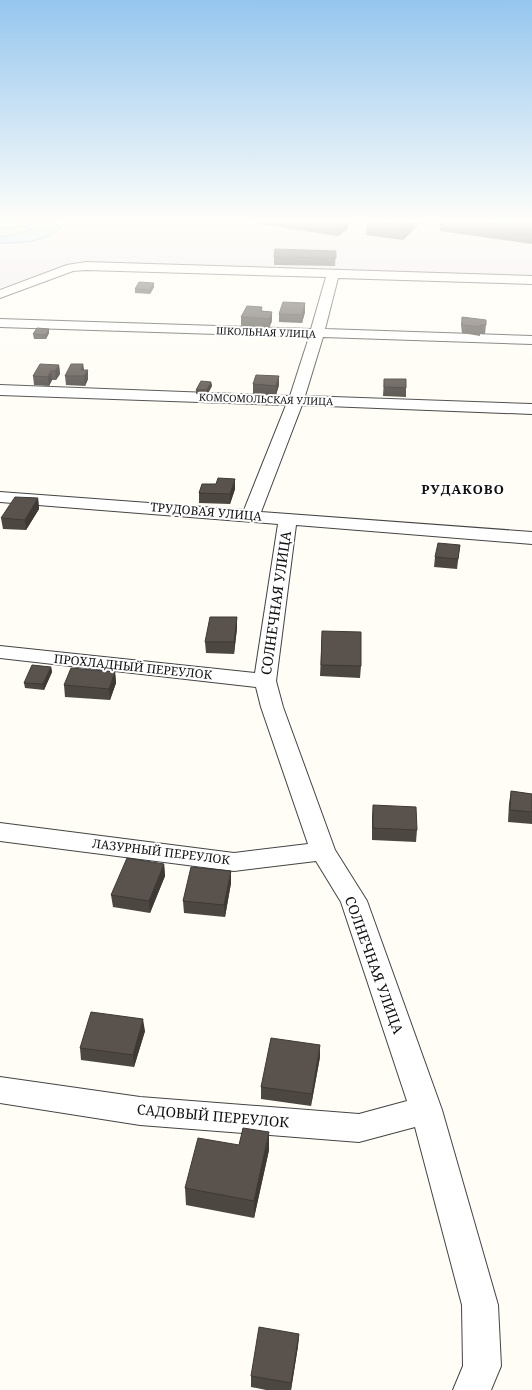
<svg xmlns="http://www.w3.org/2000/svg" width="532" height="1390" viewBox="0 0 532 1390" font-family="'Noto Serif',serif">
<rect width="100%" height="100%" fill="#fffdf5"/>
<path fill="#eee6ef" d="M0 222H532V277L79 261 0 288Z"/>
<path fill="#d5ebbd" d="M22 226 33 229 13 235 0 237V229Z"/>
<path fill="#b9e0f7" stroke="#3f96cf" d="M0 222H54L61 227C50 242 17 243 0 243V237L13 235 32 229 22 226 0 229Z"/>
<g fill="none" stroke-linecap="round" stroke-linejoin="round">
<g stroke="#444" stroke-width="2">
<path id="minor" d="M86 262 532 276V284L338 278 325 329 532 336V344L323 337 305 396 532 404V414L302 405 261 512 532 532V544L296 525 276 681 283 707 335 850 367 901 442 1110 498 1305 501 1366 491 1390H453L463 1366 462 1305 415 1127 359 1142 140 1125 0 1103V1077L140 1097 359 1114 407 1101 341 902 316 861 234 871 0 841V823L234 853 308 844 261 707 256 687 0 658V646L255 673 278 524 0 502V492L244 510 286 405 0 395V385L290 396 309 337 0 327V319L311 329 326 277 86 270 73 271 0 298V290L67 265Z"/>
</g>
<use href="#minor" fill="#fff" fill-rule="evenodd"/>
</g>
<path fill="#4d4742" d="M259 222H348V229L338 236 259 224Z
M367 222H421L403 240 366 235Z
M440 222H532V244L440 231Z
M336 251 335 266 274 265V257Z
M154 283V287L150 294 135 293V289Z
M305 303V312L302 323 279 322V314Z
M262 307V311L272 312V321L269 328 241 326V317Z
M462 317 486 325 485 334H480V336L462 333 461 325Z
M49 329V333L46 339H34L33 334Z
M83 364 84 370H88V379L85 386 66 385 65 376Z
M59 365 60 374 56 380H52L49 386 34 385 33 376Z
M279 376V385L276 395 253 394V384Z
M384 379 406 388V397L383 396Z
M211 382 212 386 207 395 196 394V390Z
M216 484 235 489 230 504 199 503V493Z
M38 498 39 509 26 530 3 529 1 518Z
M460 545 457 569 434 567 435 557Z
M237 617V628L234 654 206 653 205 642Z
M322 631 361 666 360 678 320 676Z
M51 667 52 672 44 690 25 688 24 683Z
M115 672 116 683 110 700 65 697 64 685Z
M511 791 532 794V824L508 822 509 803Z
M373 805 417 830 416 842 372 840V816Z
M164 864 165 876 150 913 113 907 111 895Z
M231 871V883L225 917 184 913 183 901Z
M145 1031 134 1067 81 1060 80 1048Z
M320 1057 311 1106 261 1099V1087Z
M239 1145 269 1150 254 1218 186 1205 185 1188Z
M299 1334 298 1346 291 1390H266L251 1387V1376Z"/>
<path fill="#3f3936" d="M343 222H348V229L338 236 339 225Z
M408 222H421L403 240 404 226Z
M154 283V287L150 294V290Z
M305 303V312L302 323V315Z
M272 312V321L269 328V319Z
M49 329V333L46 339V335Z
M83 364 84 373 81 370Z
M59 365 60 374 56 380 55 371Z
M88 370V379L85 386 84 376Z
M51 371 52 380 49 386 48 377Z
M279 376V385L276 395V386Z
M211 382 212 386 207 395V390Z
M235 479V489L230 504V494Z
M38 498 39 509 26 530 25 520Z
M237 617V628L234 654V642Z
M51 667 52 672 44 690 43 684Z
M115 672 116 683 110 700 109 689Z
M164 864 165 876 150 913 149 901Z
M231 871V883L225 917 224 905Z
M143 1019 145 1031 134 1067 133 1055Z
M320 1045V1057L311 1106 312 1094Z
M269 1132V1150L254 1218V1201Z
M299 1334 298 1346 291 1390V1383Z"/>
<path fill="#5a524d" stroke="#3f3936" d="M320 222H343L339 225Z
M376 222H408L404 226Z
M481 222H532V230Z
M275 249 336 251V258L274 257Z
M139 282 154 283 150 290 135 289Z
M283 302 305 303 302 315 279 314Z
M247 306 262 307 261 311 272 312 269 319 241 317Z
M462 317 486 320V325H480L481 327 462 325Z
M37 328 49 329 46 335 33 334Z
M40 364 59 365 55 371H51L48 377 33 376Z
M71 364H83L81 370H88L84 376H65Z
M256 375 279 376 276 386 253 384Z
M384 379H406V388L384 387Z
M201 381 211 382 207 390H196Z
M218 478 235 479 230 494 199 493 202 484H216Z
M15 497 38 498 25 520 1 518Z
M438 543 460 545 458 559 435 557Z
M210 617H237L234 642H205Z
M322 631 361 632V666L321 665Z
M32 665 51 667 43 684 24 683Z
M71 668 115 672 109 689 64 685Z
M511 791 532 794V812L510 810Z
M373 805 416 807 417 830 373 828Z
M127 858 164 864 149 901 111 895Z
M191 867 231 871 224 905 183 901Z
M91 1012 143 1019 133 1055 80 1048Z
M271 1038 320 1045 312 1094 261 1087Z
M243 1128 269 1132 254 1201 185 1188 198 1138 239 1145Z
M259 1327 299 1334 291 1383 251 1376Z"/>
<linearGradient id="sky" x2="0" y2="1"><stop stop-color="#95c6ee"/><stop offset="0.53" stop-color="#fffefa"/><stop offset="1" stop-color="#fffefa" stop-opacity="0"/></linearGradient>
<rect width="532" height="417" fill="url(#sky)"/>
<g text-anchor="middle" stroke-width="4" stroke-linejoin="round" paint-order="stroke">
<g font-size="10" fill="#111" stroke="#fff">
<text transform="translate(266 332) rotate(2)" y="4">ШКОЛЬНАЯ УЛИЦА</text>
<text transform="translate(266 399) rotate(2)" y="4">КОМСОМОЛЬСКАЯ УЛИЦА</text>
</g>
<g font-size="12" fill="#111" stroke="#fff">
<text transform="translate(206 512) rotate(5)" y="4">ТРУДОВАЯ УЛИЦА</text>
<text transform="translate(133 667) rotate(6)" y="4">ПРОХЛАДНЫЙ ПЕРЕУЛОК</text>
<text transform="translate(161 852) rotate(7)" y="4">ЛАЗУРНЫЙ ПЕРЕУЛОК</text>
</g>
<g font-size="13" font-weight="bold" letter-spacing="1" fill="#111" stroke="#fff">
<text x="463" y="494">РУДАКОВО</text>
</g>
<g font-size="14" fill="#111" stroke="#fff">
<text transform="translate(276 603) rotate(-82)" y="5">СОЛНЕЧНАЯ УЛИЦА</text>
<text transform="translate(374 965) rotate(70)" y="5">СОЛНЕЧНАЯ УЛИЦА</text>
<text transform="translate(213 1116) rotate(5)" y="5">САДОВЫЙ ПЕРЕУЛОК</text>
</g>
</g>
</svg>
